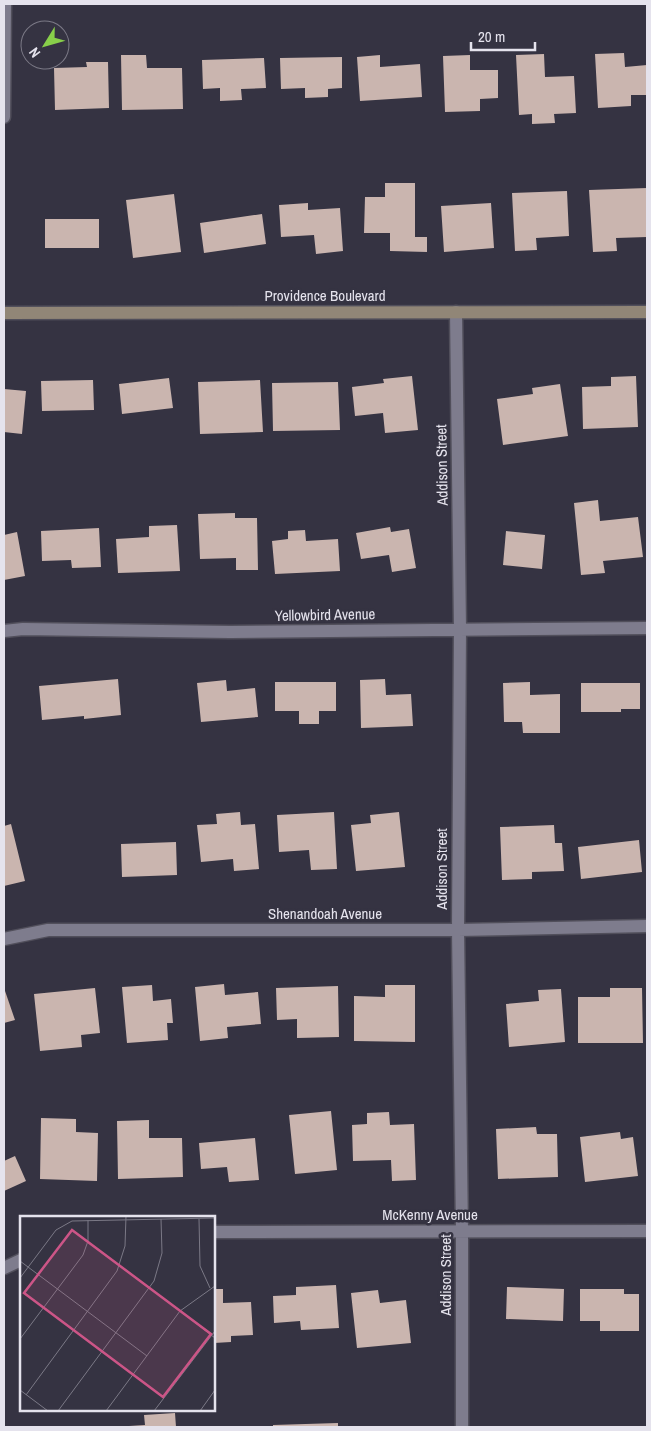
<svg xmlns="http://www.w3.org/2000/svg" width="651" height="1431" viewBox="0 0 651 1431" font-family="'Archivo Narrow',sans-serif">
<rect width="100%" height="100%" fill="#353342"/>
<path fill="#cab5af" d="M624 53 625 67 647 65V95H631V106L598 108 595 54Z
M544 54 545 77 574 76 576 113 554 114 555 123 532 124V114L519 115 516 55Z
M121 55H146L147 68H182L183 109 122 110Z
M380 55V67L420 64 422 97 360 101 357 57Z
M470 55V70H498V98L480 99V111L445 112 443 56Z
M342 57V88L328 89V97L305 98V88L281 89 280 58Z
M264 58 266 88 241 89 242 100 220 101V88L203 89 202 60Z
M86 62H108L109 108 55 110 54 68 87 67Z
M385 183H415V237H427V252L390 251V233H364L365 197H385Z
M647 188V237L616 238 617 251 593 252 589 190Z
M567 191 569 236 536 238 537 250 515 251 512 193Z
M174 194 181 252 133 258 126 200Z
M308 203V210L340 208 343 251 316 254 314 235 281 237 279 205Z
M491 203 494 248 444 252 441 206Z
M262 214 266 244 204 253 200 223Z
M45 219H99V248H45Z
M412 376 418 430 385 433 383 413 355 416 352 387 384 383 383 379Z
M636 376 638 427 583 429 582 387 611 386V377Z
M169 378 173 408 122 414 119 384Z
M93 380 94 410 42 411 41 381Z
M260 380 263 432 200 434 198 382Z
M338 382 340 430 273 431 272 383Z
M560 384 568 436 503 445 497 399 533 394 532 388Z
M4 389 26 391 22 434 4 432Z
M598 500 600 521 638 517 643 557 603 561 605 573 581 575 574 503Z
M235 513V518H257L258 570H236V558L200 559 198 514Z
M177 525 180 571 118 573 116 539 149 537V526Z
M390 527 391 532 409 529 416 568 392 572 389 555 361 559 356 533Z
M99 528 101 567 72 568 71 560 42 561 41 531Z
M305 530 306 541 338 539 340 571 275 574 272 541 288 539V531Z
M506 531 545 535 542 569 503 565Z
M17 532 25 576 4 580V535Z
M118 679 121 715 84 719V716L42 720 39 686Z
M385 679 386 695 411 694 413 726 361 728 360 680Z
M226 680 227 691 255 688 258 717 201 722 197 683Z
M275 682H336V711H319V724H299V711H275Z
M530 682V695L560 694V733H523L522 722H504L503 683Z
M581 683H640V709H621V712H581Z
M240 812 241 825 255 824 259 869 234 871 233 859 201 862 197 825 217 824 216 814Z
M334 812 337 869 311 870 309 850 279 852 277 815Z
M399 812 405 867 356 871 351 825 371 823 370 815Z
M11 824 25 881 4 886V826Z
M554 825 555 843H562L564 871 532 872V879L502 880 500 827Z
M639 840 642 872 581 879 578 847Z
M176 842 177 875 122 877 121 844Z
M224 984 225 995 258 992 261 1024 227 1027 228 1038 200 1041 195 987Z
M152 985 153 1001 171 999 173 1023H167L168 1040 127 1043 122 987Z
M385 985H415V1042L354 1041V996L385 997Z
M338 986 339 1037 297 1038V1019L277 1020 276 988Z
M4 988 15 1020 4 1023Z
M95 988 100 1033 81 1035 82 1047 40 1051 34 994Z
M610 988H642L643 1043H578V997H610Z
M561 989 565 1042 509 1047 506 1004 539 1001 538 990Z
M331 1111 337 1170 295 1174 289 1115Z
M389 1112 390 1125 414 1124 416 1180 392 1181 391 1160 353 1161 352 1125 367 1124V1113Z
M41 1118 76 1119V1132L98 1133 97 1181 40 1179Z
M149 1120V1138H182L183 1177 118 1179 117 1121Z
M536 1127 537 1134H557L558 1177 498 1179 496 1129Z
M620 1132 621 1139 633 1137 638 1176 585 1182 580 1137Z
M255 1138 259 1180 229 1182 227 1167 201 1169 199 1143Z
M15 1156 26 1181 4 1191V1161Z
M336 1285 339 1328 301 1330 300 1321 274 1323 273 1296 296 1295V1287Z
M507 1287 564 1289 563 1321 506 1319Z
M214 1289H223V1303L251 1302 253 1335 231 1336V1342L214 1343Z
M580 1289H624V1294H639V1331H600V1321H580Z
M378 1290 380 1303 406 1300 411 1343 357 1348 351 1293Z
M175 1413 176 1427H129V1426L145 1425 144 1415Z
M338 1423V1427H273V1425Z"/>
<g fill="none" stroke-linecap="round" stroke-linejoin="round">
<g stroke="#514f5b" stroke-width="15">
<path id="street" d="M4 117 5 4
M456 312 460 629 458 930 462 1231V1427
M4 631 23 629 230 632 647 628
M4 939 48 930H458L647 926
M214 1232 647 1231
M4 1268 21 1260"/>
</g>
<g stroke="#514f5b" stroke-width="15">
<path id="secondary" d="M4 313 647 312"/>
</g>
<use href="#street" stroke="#7e7c8d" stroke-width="12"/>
<use href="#secondary" stroke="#918677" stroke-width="12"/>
</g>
<g text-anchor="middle" stroke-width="5" stroke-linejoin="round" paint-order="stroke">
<g font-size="15" fill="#e5e3ed" stroke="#353342">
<text x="325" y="301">Providence Boulevard</text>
<text transform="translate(442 465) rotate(-91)" y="5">Addison Street</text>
<text transform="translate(325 615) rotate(-1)" y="5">Yellowbird Avenue</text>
<text transform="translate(442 869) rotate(-90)" y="5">Addison Street</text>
<text x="325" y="919">Shenandoah Avenue</text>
<text x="430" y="1220">McKenny Avenue</text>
<text transform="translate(446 1275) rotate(-90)" y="5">Addison Street</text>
</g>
</g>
<g transform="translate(20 1216)">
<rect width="195" height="195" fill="#353342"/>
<path fill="none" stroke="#7b7986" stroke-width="1" d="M179 3 180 50 190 72M0 45 127 140M0 62 36 14 52 5 195 2M160 95 195 122M0 123 63 39 68 25V4M0 174 28 195M6 179 97 55 105 30 106 0M38 195 134 65 142 37 141 3M86 195 160 95 195 70M134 195 195 115M180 195 195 174"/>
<path fill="#cc5587" fill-opacity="0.15" stroke="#cc5587" stroke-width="2.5" d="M52 14 191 118 143 181 4 77Z"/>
<rect width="195" height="195" fill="none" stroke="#e5e3ed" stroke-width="2.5"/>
</g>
<rect width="651" height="1431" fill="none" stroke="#e5e3ed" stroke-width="10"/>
<g transform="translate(45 45) rotate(233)"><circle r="24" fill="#353342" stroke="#7b7986"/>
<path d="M0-4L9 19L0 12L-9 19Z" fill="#88cf4a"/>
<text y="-8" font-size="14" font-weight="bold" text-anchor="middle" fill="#e5e3ed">N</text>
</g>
<path d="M471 42v8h64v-8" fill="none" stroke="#e5e3ed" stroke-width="2.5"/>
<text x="478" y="42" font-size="15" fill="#e5e3ed" stroke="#353342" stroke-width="4" paint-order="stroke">20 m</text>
</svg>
